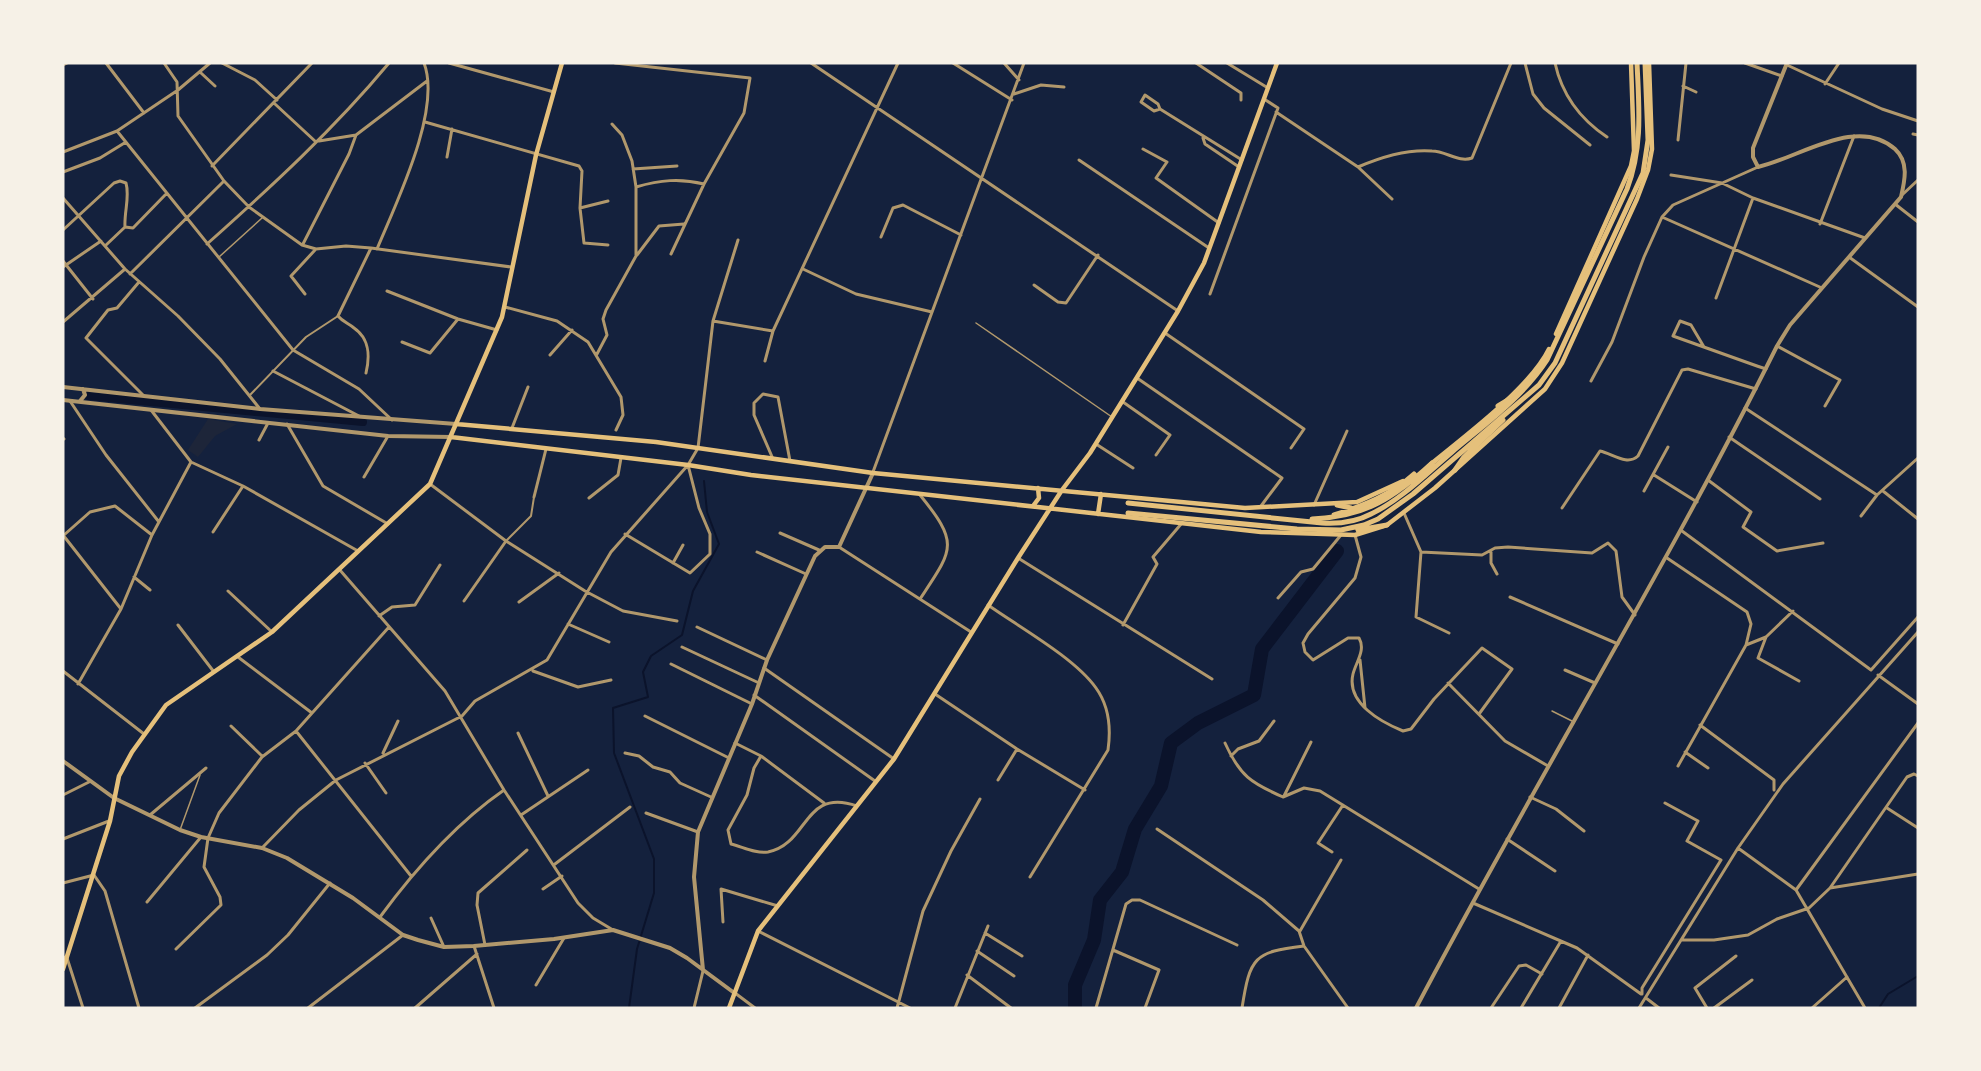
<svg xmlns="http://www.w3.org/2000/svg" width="1981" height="1071" viewBox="0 0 1981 1071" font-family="'Fira Sans Condensed',sans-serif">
<rect width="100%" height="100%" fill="#14213d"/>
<path fill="#1d2539" d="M208 419 237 424 215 436 198 457 188 450Z"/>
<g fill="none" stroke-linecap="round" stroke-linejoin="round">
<path stroke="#0b132b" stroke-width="2" d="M629 1008 637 949 654 893V859L614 753 613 708 648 697 643 672 651 656 682 635 693 591 719 544 707 512 704 481
M1879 1008 1888 994 1918 976"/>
<path stroke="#0b132b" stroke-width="8" d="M88 396 363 422"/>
<path stroke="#0b132b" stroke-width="14" d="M1075 1008V985L1094 940 1100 900 1122 872 1135 829 1161 786 1171 743 1198 723 1254 695 1262 649 1337 551"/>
<path stroke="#b1986c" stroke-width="1.5" d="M219 257 262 218
M976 323 1112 417
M1552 711 1572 721
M180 830 200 775"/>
<path stroke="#b1986c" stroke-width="2" d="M250 395 306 337 338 316
M506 541 531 516 534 497"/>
<path stroke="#b1986c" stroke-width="3" d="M106 63 144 113
M164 63 177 82 178 116 224 181 249 207 302 245 316 249 346 246 371 248 511 267
M222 63 255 80 277 100
M449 63 554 92
M615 63 750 78 744 113 704 184 671 254
M811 63 1178 311
M953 63 1012 100
M1004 63 1019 80
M1196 63 1241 93V100
M1227 63 1268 88
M1525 63 1533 94 1544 108 1590 145
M1555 63C1562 95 1580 119 1607 137
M1745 63 1782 76
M63 65 67 63
M1787 65 1882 109 1918 121
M201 73 215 86
M1825 84 1839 63
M1683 86 1696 92
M1014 94 1041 85 1064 87
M275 104 316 142
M1160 109 1154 111 1141 102 1145 95 1158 104 1160 109 1242 160
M1276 112 1358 167 1392 199
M425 122 579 166 582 171 580 208 584 243 608 245
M117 131 293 350 359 389 392 420
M1913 134 1918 135
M1203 138 1205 144 1239 167
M1678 140 1686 63
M319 141 356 135 427 81
M1143 149 1167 162 1156 178 1219 223
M63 152 117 131 178 90 210 63
M447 157 452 129
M1079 160 1209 248
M212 166 312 63
M1358 167C1381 157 1407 149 1432 151 1446 151 1459 163 1472 158L1511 63
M633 169 677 166
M63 172 100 158 126 142
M1671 175 1722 183 1753 198 1865 238
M636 187C660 180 680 178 704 184
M1902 195 1918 180
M63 198 125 269 178 316 220 359 260 409
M1895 204 1918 222
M580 208 608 201
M1662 217 1822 288
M1820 224 1854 136
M125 227 133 228 167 193
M63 230 114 183 120 181 126 183C130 197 124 212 125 227L105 246
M881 237 893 208 903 205 961 235
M207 244C271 187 334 129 389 63
M303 244 349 154 356 135
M377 249C396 203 442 110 424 63
M637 255 659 226 684 224
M1849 257 1918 307
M63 261 93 299
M63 267 101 241
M803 269 856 294 932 312
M130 274 224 181
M139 282 117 308 108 310 86 338 143 395
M1034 285 1058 302 1066 303 1098 255
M387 291 458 319 497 330
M305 294 291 276 315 250
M1210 294 1278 108 1264 99
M1716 298 1753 198
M505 307 557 321 588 342 621 397 623 415 616 430
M713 321 773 331
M63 322 125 269
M1165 333 1304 429 1291 448
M402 342 430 353 458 319
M1777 346 1840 380 1825 406
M1704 347 1691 325 1680 321 1673 336 1757 366 1766 369
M597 354 607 335 603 319 606 310 636 256V187L632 161 622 135 612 124
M550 355 572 330
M765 361 773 331 898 63
M273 371 359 416
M366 373C370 356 370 339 354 328 348 323 343 322 338 316L371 248
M1137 378 1282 478 1261 506
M1591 381 1612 342 1644 257 1662 217 1673 205 1758 167
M70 401 106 455 159 522
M1123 402 1170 435 1156 455
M1745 408 1877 495
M151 410 191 462 243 486 358 551
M287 424 323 486 388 524
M512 428 528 387
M1729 437 1820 499
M63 438 64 439
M259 440 268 423
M1096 444 1133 468
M773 459 754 415V403L763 394 778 397 790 461
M873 472 1024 63
M1654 475 1697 502
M364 477 388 436
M1708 480 1751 512 1743 527 1777 551 1823 543
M430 484 506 541 585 591 623 611 677 621
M1644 491 1668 447
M1883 491 1918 519
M920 495C960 544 953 549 920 599
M534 497 546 449
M589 498 618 475 621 458
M1314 505 1347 431
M1562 508 1600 451C1613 454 1627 466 1638 456L1682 370 1688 369 1756 389
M1404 513 1421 552 1416 617 1449 633
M1861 516 1877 495 1918 458
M1682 531 1871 670 1918 617
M213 532 243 486
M780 533 819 550
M625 534 690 573 710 554V534L699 508 688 465
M63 535 121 609
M64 535 90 512 115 506 152 535
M1355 535 1361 557 1355 578 1308 634 1303 643 1305 652 1313 660 1348 638H1359C1366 650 1356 662 1353 674 1346 703 1381 722 1403 731L1411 729 1434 699 1482 648 1512 669 1479 714
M839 547 971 632
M757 552 806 574
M1421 552 1482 555 1495 548 1508 547 1592 553 1608 543 1616 551 1622 597 1635 615
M1491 552V563L1497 574
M1018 558 1212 679
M1667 558 1747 612 1751 624 1746 645
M673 563 683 545
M339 569 445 691 504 790 578 903 593 918 613 930
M134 577 150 590
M228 591 272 632
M1510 597 1618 644
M1278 598 1301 572 1313 569 1341 535
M464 601 506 541
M519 602 559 573
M988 605C1019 627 1075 658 1096 688 1109 706 1111 729 1108 750L1030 877
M379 616 392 607 415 605 440 565
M568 624 609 642
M178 625 214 672
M1123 625 1157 564 1153 557 1182 523
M697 627 767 660
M1766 637 1758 658 1799 681
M682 647 759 683
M238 657 312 713
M1360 660 1365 708
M671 664 752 704
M764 668 894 759
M1565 670 1595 683
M63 671 144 734
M533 671 578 687 611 680
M1878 675 1918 704
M1448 683 1505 741 1548 766
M78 684 121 609 152 535 191 462
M935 694 1017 749 1085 790
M754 695 875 781
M645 716 729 758
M1700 725 1774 780V790
M231 726 262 756
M296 731 411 876
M518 733 548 796
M735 743 761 756 824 803
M1225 743C1240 776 1251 783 1283 797
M1685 752 1708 768
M383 753 398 721
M625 753 639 756 653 767 670 772 680 783 711 797
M761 756 754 768 747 795 728 830 731 844C743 847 756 854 768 852 809 844 803 787 857 806
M1231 756 1238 749 1259 741 1274 721
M365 763 386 793
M1678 766 1746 645 1766 637 1793 611
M998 780 1017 749
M63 795 89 782
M1284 796 1311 742
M1283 797 1304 788 1320 791 1479 889
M1530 797 1556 809 1584 831
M1887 808 1918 828
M646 813 698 832
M150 815 206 768
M521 815 588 770
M1157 829 1263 900 1299 931 1304 946 1348 1008
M63 839 109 821
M1507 839 1555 871
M262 848 299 810 336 780 462 716 475 701 547 660 611 552 688 465 698 448 713 321 738 240
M1738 848 1796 890 1865 1008
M1332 852 1318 843 1343 805
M555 864 630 807
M63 883 94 875 105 891 139 1008
M1830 888 1907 777 1914 774 1918 776
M543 889 562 876
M1796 890 1918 723
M147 902 201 837
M1473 903 1577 948 1641 994
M380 917C416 868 455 824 504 790
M431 918 444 947
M723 922 721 889 778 906
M758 931 910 1008
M1300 931 1341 860
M985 933 1022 956
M1681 940H1714L1748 935 1777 919 1809 908 1830 888 1918 874
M485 945 477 905 478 893 527 850
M474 946 494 1008
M176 949 221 905 220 897 204 867 208 838 219 813 262 757 296 731 389 627
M1113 950 1159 970 1145 1008
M977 951 1014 976
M63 957 67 958 83 1008
M967 975 1011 1008
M536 985 564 938
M735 993 755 1008
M1642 994V988L1721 860 1687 841 1698 821 1665 803
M1646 998 1659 1008
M195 1008 267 955 288 935 330 883
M308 1008 403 935
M415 1008 477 954
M694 1008 703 971
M897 1008 923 911 951 851 980 799
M955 1008 988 926
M1096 1008 1126 904 1132 900H1140L1237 945
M1242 1008C1250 957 1254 952 1304 946
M1491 1008 1519 966 1526 965 1542 974
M1521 1008 1561 941
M1559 1008 1588 955
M1639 1008 1738 848 1783 784 1918 632
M1707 1008 1695 988 1736 956
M1714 1008 1752 980
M1812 1008 1847 977"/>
<path stroke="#b1986c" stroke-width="4" d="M63 387 260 409 456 424
M63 400 388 436 451 437
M80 401 85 395 83 389
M63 761 114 798 180 830 201 837 262 848 287 858 353 898 403 935 418 940 444 947 474 946 554 939 613 930 670 948 687 958 733 992
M703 970 694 877 698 832 752 704 767 660 815 556 825 547H839L873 473
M1416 1008C1533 785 1665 571 1777 346L1790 325 1901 197C1905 180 1909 162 1895 149 1857 115 1799 158 1758 167L1753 157V148L1787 63"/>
<path stroke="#e5c07b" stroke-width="4.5" d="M1556 334 1631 166 1634 151 1631 63
M456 424 656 442 873 473 1245 508 1357 502 1403 481
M451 437 688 465 751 475 1261 532 1355 535 1387 525 1435 488 1545 389 1562 363 1637 199 1648 170 1652 149 1649 63
M1431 464C1465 436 1530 388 1549 349
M1033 506 1039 498 1038 488
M1098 514 1101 494
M63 969 110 821 119 776 132 752 166 705 272 632 430 484 502 317 536 155 562 63
M729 1008 758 931 894 759 1018 558 1062 490 1090 453 1178 311 1204 263 1277 63"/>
<path stroke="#e5c07b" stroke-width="5" d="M1498 406 1508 400
M1455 470 1464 457 1503 420
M1128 503 1322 523C1339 524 1356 522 1371 514 1402 499 1426 474 1452 452 1485 424 1523 397 1547 360L1627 189C1643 147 1639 107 1637 63
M1337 505 1351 508
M1128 513 1297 529 1341 530 1364 525 1378 519 1413 494 1539 385 1555 363 1643 173 1648 140 1645 63
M1334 515C1363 506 1391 495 1414 474
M1312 519C1365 517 1394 498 1432 463
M1358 530 1387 525"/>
</g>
<rect width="1981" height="1071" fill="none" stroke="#f6f1e7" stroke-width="129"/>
</svg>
